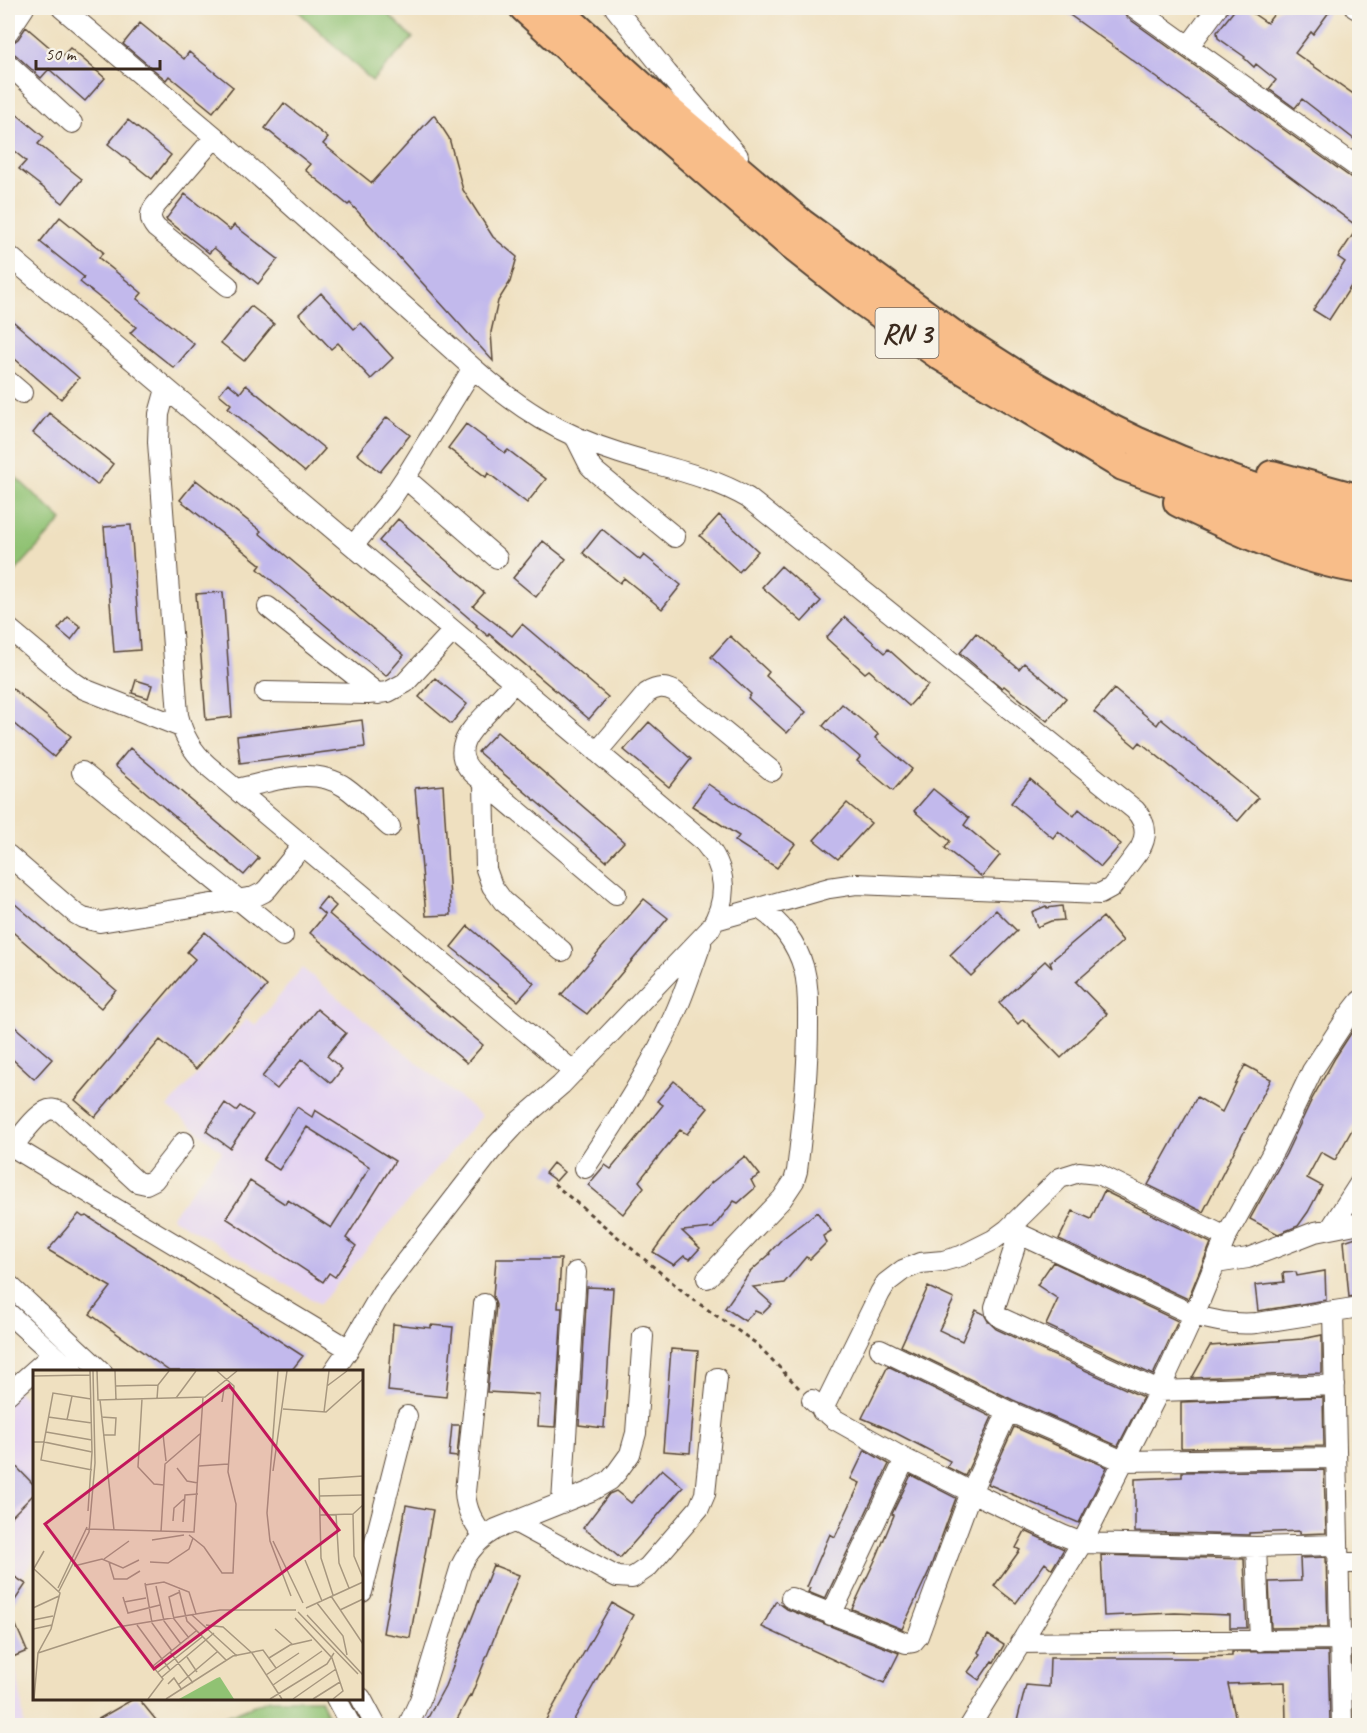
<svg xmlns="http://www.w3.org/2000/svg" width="1367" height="1733" viewBox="0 0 1367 1733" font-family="Caveat,sans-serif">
<rect width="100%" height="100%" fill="#f7f3e8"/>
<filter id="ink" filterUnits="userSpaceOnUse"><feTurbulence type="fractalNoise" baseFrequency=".0167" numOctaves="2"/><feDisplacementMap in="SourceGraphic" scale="12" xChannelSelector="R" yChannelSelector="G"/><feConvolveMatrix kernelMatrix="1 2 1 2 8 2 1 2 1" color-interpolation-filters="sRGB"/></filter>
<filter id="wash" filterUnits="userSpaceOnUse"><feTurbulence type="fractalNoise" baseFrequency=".008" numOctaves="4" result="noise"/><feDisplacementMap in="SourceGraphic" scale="24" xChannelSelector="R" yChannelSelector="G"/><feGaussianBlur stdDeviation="1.35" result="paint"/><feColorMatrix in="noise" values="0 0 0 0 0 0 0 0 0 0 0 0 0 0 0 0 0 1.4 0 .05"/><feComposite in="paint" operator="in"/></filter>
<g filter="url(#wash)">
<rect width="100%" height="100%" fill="#efe0c0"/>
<path fill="#e4d3f2" d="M302 968 482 1116 320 1304 171 1217 222 1151 168 1107 246 1019 256 1025Z
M8 1382 34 1407V1558L8 1601Z
M8 1635 20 1690 24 1725H8Z"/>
<path fill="#90c273" stroke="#667648" stroke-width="1.5" d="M295 8H382L413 38 372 81Z
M8 470 62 520 14 573 8 567Z
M270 1699H320L332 1725H222L219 1719Z"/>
<g id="blocks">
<path fill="#c2b9ec" d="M1060 8H1123L1124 13 1128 18 1353 179 1359 181V274L1329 320 1313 310 1345 262 1338 257 1358 227 1156 77Z
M1236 8H1245L1267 23 1279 8H1332L1313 34 1311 32 1295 53 1359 98V143L1302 99 1295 108 1269 89 1276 80 1256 64 1254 67 1244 58 1245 57 1218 38 1217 32Z
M140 23 184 59 189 52 233 87 213 112 169 76 166 80 123 44Z
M26 27 61 57 70 48 105 78 85 101 49 69 41 78 16 55 8 50V46L18 39Z
M284 103 328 138 323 144 372 183 434 115 449 138 463 190 493 237 517 257 510 282 498 301 491 332 493 361 350 203 348 205 305 170 310 164 265 128Z
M8 107 44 137 38 144 82 179 63 203 19 169 26 161 8 146Z
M128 120 171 155 152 179 108 144Z
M185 194 230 230 234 225 278 259 258 284 214 248 209 253 166 219Z
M60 217 103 252 99 258 142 293 137 299 194 344 174 368 130 333 136 327 80 282 84 277 40 242Z
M321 293 354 329 361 323 393 358 371 379 338 343 331 349 299 314Z
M251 306 274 324 244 361 221 343Z
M8 317 79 378 61 399 8 353Z
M228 383 240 393 246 385 325 449 305 472 228 408 231 404 219 394Z
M49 413 113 464 97 485 33 433Z
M387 417 410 435 380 472 357 454Z
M466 424 505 453 508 450 546 479 527 503 488 473 486 477 448 448Z
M196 480 261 531 259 533 404 655 386 676 258 569 261 565 180 500Z
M719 515 758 551 739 572 700 536Z
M398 519 484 593 473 606 512 636 522 624 608 697 589 719 489 634 488 636 476 626 477 625 379 541Z
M131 525 140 650 114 652 104 527Z
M602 529 640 560 644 555 681 585 662 609 624 578 620 583 583 553Z
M543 541 566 559 536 597 513 578Z
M781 566 821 601 802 622 762 587Z
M223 592 232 717 206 720 196 594Z
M68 617 81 627 71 640 58 629Z
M845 617 885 653 888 649 928 685 909 706 869 670 865 673 826 638Z
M976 633 1019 669 1024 663 1066 698 1047 721 1004 686 1002 688 960 653Z
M730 636 769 672 766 676 806 712 787 733 748 698 751 694 711 657Z
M435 678 467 704 451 724 419 697Z
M136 680 152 685 148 698 132 693Z
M8 685 71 736 54 757 8 719Z
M1114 689 1157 725 1161 719 1258 798 1238 821 1140 742 1136 747 1094 712Z
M842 704 878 734 875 738 912 769 893 791 857 761 860 757 823 726Z
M362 720 365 747 240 763 237 736Z
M649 722 691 759 669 787 624 750Z
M497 732 624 842 606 861 478 752Z
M130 748 259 858 244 875 115 766Z
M1030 779 1074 816 1079 809 1121 844 1101 867 1058 831 1053 838 1011 803Z
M708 784 795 844 777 868 735 841 739 836 692 806Z
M443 785 451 915 426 916 415 788Z
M933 789 969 818 964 825 1000 855 982 877 945 848 950 841 914 811Z
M847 803 871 823 838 859 814 840Z
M326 897 336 906 329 914 483 1045 467 1063 310 933 325 915 317 908Z
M8 898 116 990 101 1008 8 928Z
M644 899 668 918 587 1014 561 995Z
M1046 906 1047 908 1062 906 1064 920 1051 921 1037 927 1032 912Z
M996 910 1017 931 971 976 950 955Z
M1103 917 1123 941 1076 982 1107 1014 1061 1058 1023 1019 1018 1024 999 1003 1045 961 1052 968 1050 962Z
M468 926 534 983 518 1001 451 947Z
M205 932 267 986 196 1069 160 1040 95 1117 75 1100 195 959 187 952Z
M317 1009 346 1033 327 1056 342 1069 331 1083 302 1059 277 1089 262 1077Z
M8 1021 52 1059 34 1079 8 1055Z
M1359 1021V1117L1335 1160 1321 1152 1307 1178 1322 1186 1308 1212 1298 1226 1278 1234 1250 1219 1286 1154 1312 1099 1335 1058Z
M1245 1065 1271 1079 1203 1212 1148 1185 1197 1097 1222 1112Z
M674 1081 708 1108 687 1134 680 1130 639 1181 644 1187 623 1214 588 1185 605 1165 611 1169 663 1105 657 1101Z
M225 1103 236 1111 240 1106 253 1115 230 1148 206 1131Z
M297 1107 312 1117 315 1110 395 1161 346 1238 356 1246 335 1277 329 1273 323 1282 226 1218 250 1181 285 1204 288 1200 331 1228 370 1167 307 1127 279 1170 263 1160Z
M745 1156 760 1175 751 1180 755 1188 738 1203 734 1201 713 1228 682 1231 700 1248 690 1259 684 1256 674 1265 653 1252 679 1216 711 1183Z
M553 1163 564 1172 556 1181 545 1173Z
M1104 1191 1211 1243 1188 1299 1059 1239 1073 1211 1091 1219Z
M817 1212 831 1231 823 1236 826 1243 810 1259 806 1257 784 1283 753 1287 772 1304 762 1314 755 1311 745 1321 725 1308 750 1272 770 1254 769 1253 782 1239Z
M79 1214 83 1217 87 1216 303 1356 291 1371H169L90 1314 111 1287 48 1250Z
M1359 1236V1295L1349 1297 1344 1241Z
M496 1259H561L558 1308H562L555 1427 538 1426 540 1395 487 1392 496 1305 493 1296Z
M1053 1262 1178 1321 1153 1375 1046 1325 1058 1299 1037 1285Z
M1325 1271 1326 1300 1258 1311 1255 1285 1284 1282 1283 1273 1296 1272 1297 1276Z
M587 1287 613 1288 604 1428 579 1425Z
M928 1287 954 1299 939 1330 962 1341 976 1310 984 1314 988 1321 996 1329 1143 1397 1118 1446 1013 1400 901 1346Z
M393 1324 431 1328V1325L453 1327 446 1397 388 1391Z
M1322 1335V1373L1192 1378 1210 1346 1302 1339Z
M671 1349 698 1351 690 1453 663 1451Z
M888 1366 992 1417 965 1476 947 1467 950 1461 888 1429 862 1418Z
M1323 1397 1324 1446 1181 1448V1402Z
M452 1425H460L457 1457 449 1456Z
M1014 1427 1107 1467 1079 1523 988 1484Z
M865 1450 889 1464 825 1599 808 1592 810 1588 807 1587 830 1534 835 1537 860 1483 851 1479Z
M8 1458 34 1485V1494L8 1520Z
M662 1469 683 1487 620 1558 594 1536 583 1528 609 1494 616 1491 631 1503Z
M1324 1470 1326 1533 1300 1534V1531L1249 1533V1535L1135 1532V1479L1182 1477V1472Z
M911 1475 956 1498 929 1571 902 1629 852 1609 877 1556 894 1515 892 1514Z
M406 1505 433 1510 410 1638 383 1633Z
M1025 1531 1064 1549 1052 1569 1045 1563 1016 1603 994 1586 1020 1550 1016 1548Z
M1101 1555 1244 1559 1247 1628H1230V1615L1175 1613 1104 1616Z
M1326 1557 1328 1627 1271 1628 1269 1582 1301 1581 1300 1558Z
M493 1565 519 1575 471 1696 470 1695 454 1725H424L445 1686Z
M15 1577 26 1584 9 1609 27 1651 8 1659V1588Z
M776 1601 787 1609 899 1653 884 1683 762 1627Z
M612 1603 633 1615 571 1725H543Z
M988 1635 1004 1645 994 1662 992 1661 979 1680 968 1672 981 1654 978 1652Z
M1328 1651 1330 1722H1286L1285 1682 1228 1684 1236 1720 1163 1725H1141L1140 1722 1119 1725H1016L1026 1685 1049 1687 1050 1658H1203V1657L1232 1656V1652Z
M1352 1652H1359V1721H1354Z
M135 1698H138L160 1725H88Z"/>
</g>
</g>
<g filter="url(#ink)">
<use href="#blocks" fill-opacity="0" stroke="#564536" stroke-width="1.5"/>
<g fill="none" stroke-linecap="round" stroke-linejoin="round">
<g stroke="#564536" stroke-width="22">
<path id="minor" d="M62 8 215 137 473 368C518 408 561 435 619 453 662 467 709 475 748 498L1135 810C1146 822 1148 835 1140 849L1111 888 1100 894 856 884 829 888 716 920
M615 8 667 73 738 156
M1135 8 1360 169
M1355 8 1360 10
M8 32 24 8
M1189 46 1217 8
M8 64 72 123
M215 137 155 206C149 214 150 221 156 228L228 286
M8 255 704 842C727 868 729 899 710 929L561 1085 518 1122 491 1151 382 1292 349 1349 333 1372
M8 381 22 393
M166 389 159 414 158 442 178 715C183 736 192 751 208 766L574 1072
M576 438 590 466 597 473 675 537
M405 478 497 558
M353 546 389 502 405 478 473 368
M268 607 378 694
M8 628 69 679 84 689 181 727
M514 682C505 693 495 703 486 714 469 732 450 751 473 773L616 894
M265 692 368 694 388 692 405 683 453 631
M597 752 647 693C656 687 664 686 674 691L772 771
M82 772 283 936
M484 783 486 869 492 886 503 901 562 951
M236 789C271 782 312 765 345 787 361 798 375 814 390 827
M8 855 76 914 83 918 100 922 254 897 264 892 268 888 303 845
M8 1144 349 1349
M12 1147C20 1138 35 1116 46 1111 51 1108 55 1110 61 1112L137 1182 146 1184 154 1180 184 1142
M585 1168C619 1117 653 1065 677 1009 686 988 693 966 701 944
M1331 1228 1360 1183
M1009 1229 1194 1315C1216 1322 1235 1325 1257 1323L1360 1307
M1019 1234 995 1307 996 1313 1001 1318 1159 1391 1335 1385
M1216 1263 1248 1258 1315 1232 1360 1223
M707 1278 782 1199 794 1181 797 1171C803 1123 808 1073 808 1024 808 1006 809 988 804 969 797 944 781 922 759 908
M8 1284 102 1372
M1333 1311 1342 1726
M8 1313 73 1372
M880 1349 1008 1411 1123 1461 1336 1458
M8 1394 53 1354
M812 1400 834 1419 905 1459 971 1492 1062 1535 1082 1543 1256 1547 1338 1545
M822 1411 880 1293 886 1283 903 1270 920 1263 943 1261 961 1256 993 1240 1008 1229 1060 1178 1079 1172 1098 1174 1226 1237
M562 1503 576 1272
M515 1522 617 1577 632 1578 648 1567 699 1508 705 1494 717 1378
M483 1536C473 1522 466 1510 465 1492L484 1304
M1256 1547 1260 1641
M1338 1563H1360
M362 1592 407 1416
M791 1598 906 1643 913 1642 918 1636 971 1492 1008 1411
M831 1615 905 1459
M1020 1643 1339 1639 1360 1640
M336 1698 351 1726
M361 1698 376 1726
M408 1726 420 1700 461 1566C469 1549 480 1538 496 1529L591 1491 610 1480 617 1472 630 1454 636 1433 643 1336
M970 1726 1082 1543 1159 1391 1194 1315 1226 1237 1275 1148 1312 1071 1346 1019 1360 1001"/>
</g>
<g stroke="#564536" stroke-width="32">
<path id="highway" d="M524 8 648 121 791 245 862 301 939 355 1123 466 1194 492 1283 522 1360 544
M556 8 659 102 801 223 951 333 1026 381 1101 424 1136 441 1180 460 1235 481 1360 524
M1272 475 1360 499
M1178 502C1235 529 1296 559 1360 569"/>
</g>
<path stroke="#564536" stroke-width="3" stroke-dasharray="4.5 4.5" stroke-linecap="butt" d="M554 1184 691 1298 757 1344 799 1388"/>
<use href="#minor" stroke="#fff" stroke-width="20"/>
<use href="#highway" stroke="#f8bd89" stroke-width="28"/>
</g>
</g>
<g text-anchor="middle" stroke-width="6" stroke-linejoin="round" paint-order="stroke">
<rect fill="#f7f3e8" stroke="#73665b" stroke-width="1.5" x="875.5" y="308" width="63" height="50" rx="4.5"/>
<g font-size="28" font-weight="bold" fill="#3b2a1e">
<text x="907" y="343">RN 3</text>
</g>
</g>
<g transform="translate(33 1370)">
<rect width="330" height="330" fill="#efe0c0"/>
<path d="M187 307 201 329H146L184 308Z" fill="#90c273"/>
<path fill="none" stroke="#a7977f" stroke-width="1.5" d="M64 1 65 30 172 27 204 1M82 1 83 30M245 1 234 143 237 171 258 226M0 6 57 5M82 16 125 15M294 16 314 1M143 28 163 1M109 29 105 97 121 114 131 115M124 29 125 15 136 1M67 30 81 160M189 32 191 19 200 18M250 39 293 42 330 9M291 42 296 1M15 47 59 53M68 47 83 48 82 65H70M34 50 39 26M13 62 59 70M130 64 133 91M0 72H11L20 23 58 29M166 96 195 94M144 98 154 111 165 113M59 100 8 90 11 72 59 82M240 101 254 1M286 126 330 125M330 135 320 144 321 186 330 208M55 141 59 82 57 1M303 144 306 193 316 218M287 145 320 144M140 151 141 138 151 129M150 152 152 125 165 124M53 159 161 162 170 27M128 162 132 94 168 63M156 165 171 177 189 203H200L203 134 195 102 201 16 184 1M119 170 151 165M240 171 270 233M71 189 96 171M272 190 289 231M76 192 81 209H94L107 201M117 192 135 193 156 179 160 168M41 196 69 189 90 198 106 190M1 199 27 223 18 259 5 283 1 329M0 200 11 181M112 213 119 253 139 281M112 215 131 212 156 222 163 244M123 216 131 251 148 274M25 218 54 157M146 220 154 251 193 290M26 221 56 162 62 93 60 1M147 222 136 227 141 249 156 268M300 225 288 188 286 109 330 106M298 226 330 274M90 227 95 243 127 235M91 232 113 228M284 233 310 266 314 285M0 238 26 226M273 238 330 212M307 240 330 229M265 242 325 304M159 245 204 286M274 245 330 305M262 248 299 288 310 321 300 329M0 250 20 246M104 255 137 300M173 255 190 257 219 283M88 257 130 309 115 329M0 259 19 255M242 259 259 274M137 282 160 313M5 283 85 257 187 240H263M219 283 249 329M154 287 164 302M236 288 257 275 279 270M120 296 163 261M125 302 169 267M233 305 266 283M129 307 181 263M135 314 141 308 149 320M145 315 184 282M240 315 289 281M133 329 200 286 230 280 243 298M237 329 294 294 301 283M260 329 303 299M280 329 307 312"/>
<path fill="#c2185b" fill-opacity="0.15" stroke="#c2185b" stroke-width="3" d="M196 15 306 160 121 299 12 154Z"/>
<rect width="330" height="330" fill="none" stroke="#3b2a1e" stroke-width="3"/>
</g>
<rect width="1367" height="1733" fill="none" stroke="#f7f3e8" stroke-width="30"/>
<path d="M36 60v9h124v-9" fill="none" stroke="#3b2a1e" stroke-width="3"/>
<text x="45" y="60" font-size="18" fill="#3b2a1e" stroke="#f7f3e8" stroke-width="4.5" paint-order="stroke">50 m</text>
</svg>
